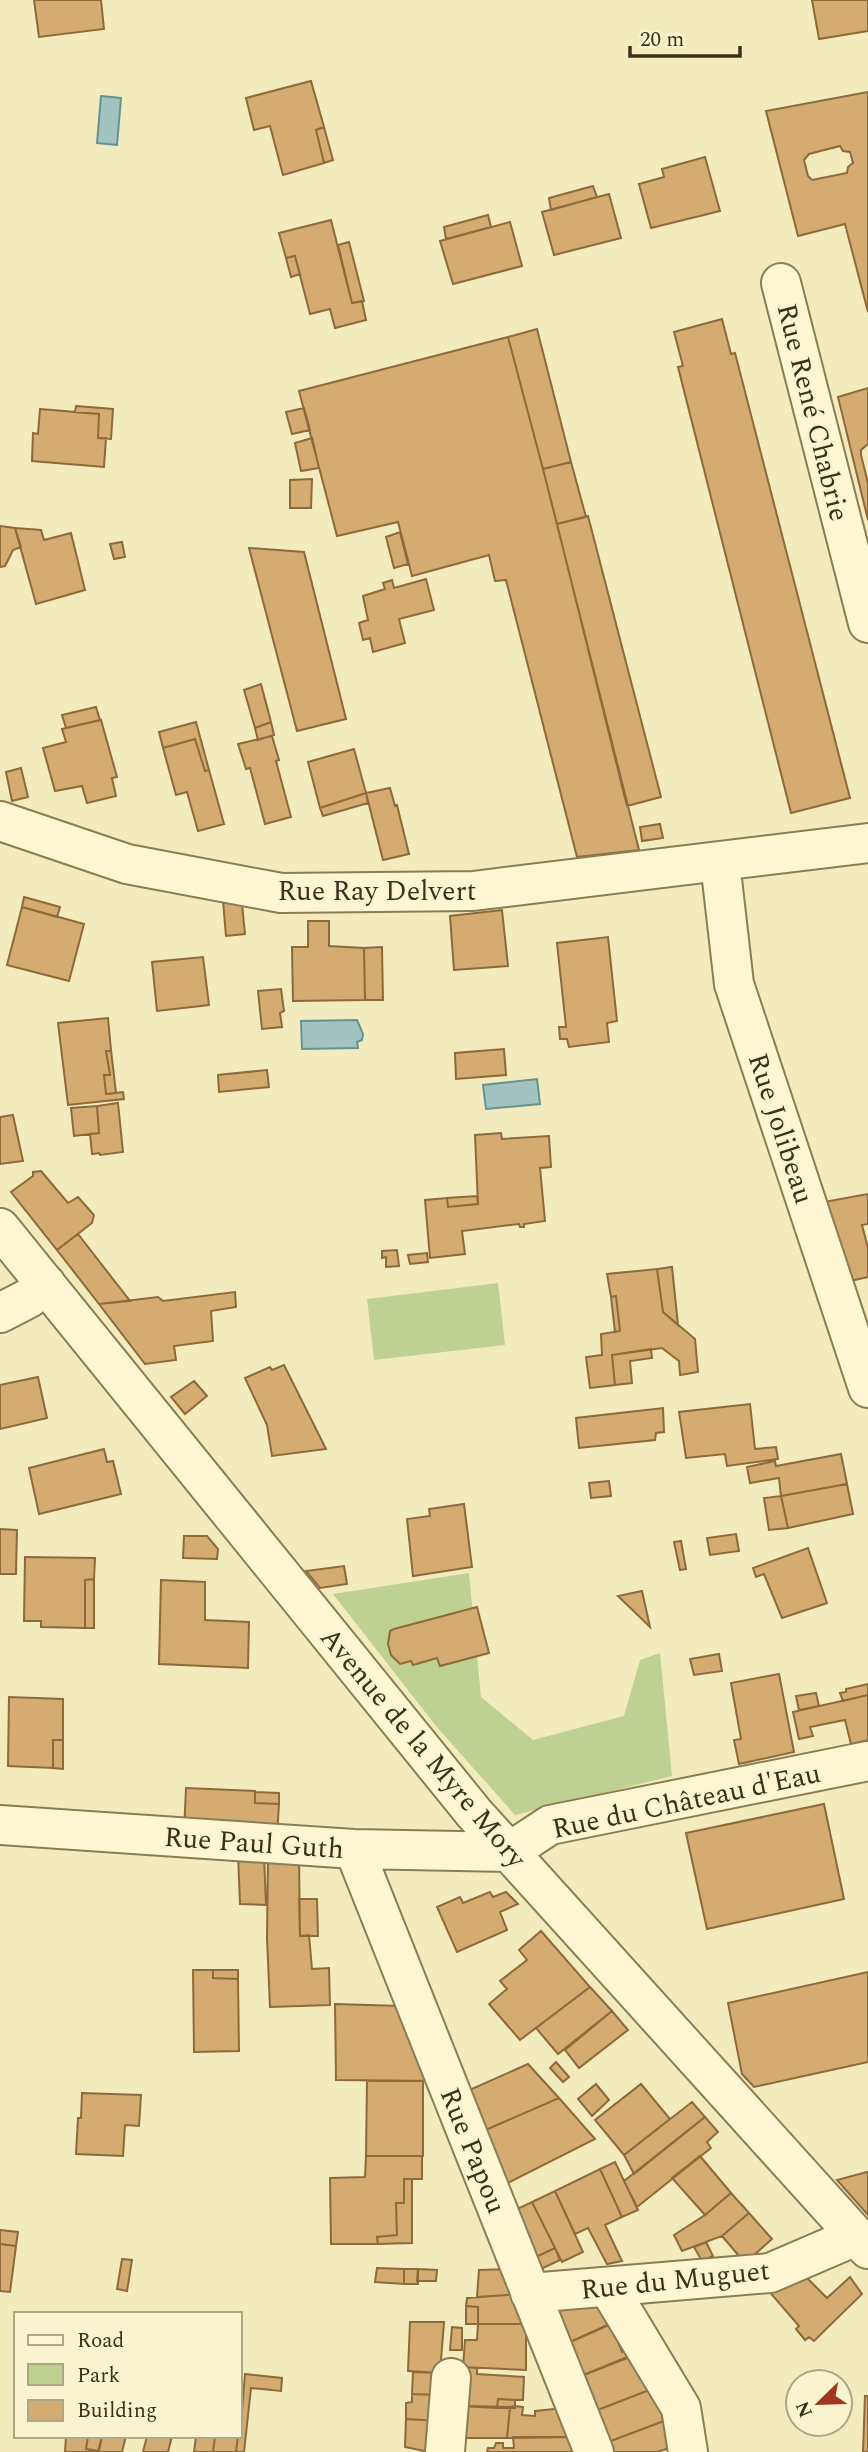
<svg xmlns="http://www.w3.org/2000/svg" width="868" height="2452" viewBox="0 0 868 2452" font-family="Spectral,serif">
<rect width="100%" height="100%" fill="#f2ebbe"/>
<path fill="#bfd191" d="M498 1283 505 1345 374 1360 367 1299Z
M469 1573 481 1697 533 1740 624 1716 640 1660 660 1653 672 1776 515 1815 436 1726 333 1594Z"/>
<path fill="#a2c3bf" stroke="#68928f" stroke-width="2" d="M101 96 121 98 117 145 97 143Z
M357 1020 363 1034 362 1040 357 1042 358 1048 302 1049 301 1021Z
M537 1079 540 1104 486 1109 483 1085Z"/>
<path fill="#d4ab71" stroke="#8e6939" stroke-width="2" fill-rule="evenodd" d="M34 0H101L104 29 39 37Z
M812 0H868V31L819 39Z
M311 81 324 127 316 130 324 163 283 175 270 126 254 130 246 98Z
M868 92V312L845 224 798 236 766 111ZM840 146 843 151 850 152 853 163 848 167 847 173 812 180 808 176 804 160 809 154Z
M324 127 333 160 324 163 316 130Z
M705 157 720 211 651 228 639 184 664 177 662 169Z
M593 186 597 197 551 210 549 198Z
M609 194 621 238 554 255 542 212Z
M488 215 491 227 446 239 444 227Z
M331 220 352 303 362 301 366 320 335 328 330 309 310 314 295 256 286 258 279 233Z
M510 222 522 266 453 284 440 241Z
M349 242 364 301 352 303 338 245Z
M295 256 300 274 291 277 286 258Z
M722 319 731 354 735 353 850 798 791 813 678 367 683 366 674 332Z
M537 329 571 462 543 469 508 337Z
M508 337 543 469 639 850 577 857 506 580 495 581 489 555 412 576 398 522 337 536 299 391Z
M868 388V444L861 450V455L868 483V520L838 397Z
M76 406 113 409 111 439 98 438 99 414 75 412Z
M304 408 310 430 292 434 286 412Z
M40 409 99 414 98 438H106L104 467 32 461 33 433 38 434Z
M312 438 319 468 301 471 295 443Z
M571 462 586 517 557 524 543 469Z
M312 479 311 508H290V480Z
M588 516 661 797 627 806 557 524Z
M0 526 15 528 21 547 13 550 5 566 0 567Z
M15 528 41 530 44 540 71 533 85 590 36 604Z
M400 532 408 564 394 568 386 537Z
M122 542 125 557 114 559 110 544Z
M249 548 304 552 346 719 297 731Z
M426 579 434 610 399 619 405 643 373 652 370 638 363 640 359 623 368 620 363 596 385 589 383 583 392 580 394 588Z
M261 684 271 722 255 728 244 690Z
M96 707 100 720 66 728 62 715Z
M101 720 117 777 112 778 116 796 87 803 82 786 55 791 43 748 66 742 62 729Z
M196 722 209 770 205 771 195 739 163 748 159 732Z
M271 722 274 735 258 740 255 728Z
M272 736 279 760 276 761 291 817 265 824 250 768 246 769 238 744Z
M195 739 205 771 209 770 224 824 198 831 187 792 176 795 163 748Z
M354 749 366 793 320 808 308 762Z
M21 768 28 797 12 801 6 772Z
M390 788 395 806 397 805 409 854 383 860 366 793Z
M366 793 368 803 323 816 320 808Z
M660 824 663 838 642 841 640 827Z
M24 897 60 907 57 917 22 907Z
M223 901 242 904 245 934 226 936Z
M22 907 84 924 69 981 7 965Z
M502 910 508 966 454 970 450 916Z
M308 921H329V946L364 948 365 1000 293 1001 292 947H308Z
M608 937 617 1021 607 1023 609 1042 569 1047 567 1039H560L559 1027H566L557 943Z
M382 947 383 1000H365L364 948Z
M203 957 209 1005 157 1011 152 962Z
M281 989 284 1011 280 1013 282 1027 262 1029 258 991Z
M108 1018 111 1050 106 1051 110 1075H104L106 1094 123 1092 124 1099 68 1105 58 1023Z
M504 1049 506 1075 456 1079 455 1053Z
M111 1050 116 1093 106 1094 104 1075H110L106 1051Z
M267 1070 269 1087 219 1092 218 1075Z
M118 1103 123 1152 100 1155 99 1153 92 1154 90 1134 99 1133 97 1106Z
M97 1106 99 1133 74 1136 71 1108Z
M13 1115 23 1161 0 1164V1117Z
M501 1133 502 1139 549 1136 551 1167 540 1168 545 1221 524 1224V1227H520L519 1224 462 1231 465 1254 430 1258 425 1200 447 1198 448 1207 478 1204 475 1135Z
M41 1171 68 1203 78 1197 94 1215 92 1223 57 1250 11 1192 33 1176V1172Z
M868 1194V1224L862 1225 868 1248V1277L846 1282 824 1202Z
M477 1196 478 1204 448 1207 447 1198Z
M78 1234 130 1301 99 1304 57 1250Z
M397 1250 399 1266 386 1267V1257L382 1258V1251Z
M427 1253 428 1262 410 1264 408 1255Z
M672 1267 678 1325 663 1312 657 1269Z
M657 1269 663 1312 695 1339 698 1372 680 1375 679 1361 662 1348 612 1355 615 1385 590 1388 586 1357 602 1355 601 1334 620 1331 616 1296 611 1297 607 1274Z
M235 1292 236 1307 211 1311 213 1341 174 1346 176 1360 145 1364 99 1304 158 1297 163 1301Z
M616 1296 620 1331 615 1332 611 1297Z
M651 1349 652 1358 630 1361 632 1383 615 1385 612 1355Z
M284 1365 326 1449 272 1456 267 1425 245 1378 270 1367 272 1370Z
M38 1377 47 1418 0 1429V1385Z
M194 1381 207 1396 185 1414 171 1397Z
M750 1404 755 1449 776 1447 778 1459 727 1466 725 1454 686 1458 679 1412Z
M663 1408 664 1432 656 1433 655 1440 579 1448 576 1418Z
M104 1449 107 1462 113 1461 121 1494 39 1514 29 1468Z
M841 1454 847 1484 781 1496 779 1478 750 1483 747 1467 775 1461 776 1466Z
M609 1481 611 1496 591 1498 589 1483Z
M847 1484 853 1514 788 1528 781 1496Z
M781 1496 788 1528 769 1530 764 1498Z
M464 1504 472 1567 413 1576 407 1519 430 1516 429 1509Z
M0 1529 17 1530 16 1574H0Z
M736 1534 739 1551 710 1555 707 1538Z
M184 1536H207L218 1549 217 1559 183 1558Z
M681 1541 686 1569 680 1570 674 1542Z
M808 1548 827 1603 782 1618 764 1574 756 1577 753 1568Z
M25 1557 95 1558 94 1579 85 1580V1628L41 1627V1621H24Z
M344 1566 347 1584 320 1588 306 1571Z
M94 1579V1628H85V1580Z
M161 1580 205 1582V1620L249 1622 248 1668 159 1664Z
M642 1591 650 1627 618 1596Z
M477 1607 489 1653 440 1666 437 1658 413 1665 411 1661 400 1664 391 1655 388 1644 390 1631 394 1629Z
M719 1654 722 1671 694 1675 690 1659Z
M779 1674 794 1752 739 1764 734 1740 741 1739 731 1683Z
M868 1684V1695L843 1701 840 1693 846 1692V1689Z
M816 1693 819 1706 799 1710 796 1696Z
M868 1695V1740L851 1744 845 1720 810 1727 813 1736 799 1739 793 1712Z
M9 1697 63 1699V1740H53V1768L8 1766Z
M53 1740H63V1769L53 1768Z
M186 1788 255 1791V1803L279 1804 277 1836 184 1832Z
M255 1792 279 1793V1804L255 1803Z
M824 1804 844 1899 707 1929 686 1833Z
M238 1854 264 1855 266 1905 240 1904Z
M268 1855 299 1856 300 1936 309 1935 312 1969 329 1968 330 2005 270 2007 267 1938Z
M490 1892 493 1897 506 1892 518 1904 500 1912 507 1930 457 1952 437 1907 460 1897 463 1903Z
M299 1899H317L318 1936H300Z
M541 1931 590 1987 520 2040 489 2004 507 1989 500 1981 527 1960 519 1950Z
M193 1970H213V1978L238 1979 239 2051 194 2052Z
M213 1970H238V1979L213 1978Z
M868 1972V2062L754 2087 742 2074 728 2003Z
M590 1987 612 2011 558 2054 536 2028Z
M335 2004 401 2006 432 2081 336 2080Z
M612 2011 628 2030 579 2068 565 2050Z
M556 2062 569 2077 563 2082 550 2068Z
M528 2064 559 2098 481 2132 465 2092Z
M367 2081H423V2156H366Z
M596 2084 609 2100 592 2116 578 2099Z
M641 2084 670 2119 624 2155 595 2120Z
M82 2093 141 2095 139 2126 125 2125 123 2156 76 2154 78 2118H81Z
M559 2098 595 2139 504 2185 481 2132Z
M692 2102 705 2117 634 2174 624 2155Z
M705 2117 718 2132 707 2142 711 2148 637 2207 624 2181Z
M366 2156H422V2179H404V2203H396L397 2235 377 2237 378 2244H331L330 2178 365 2177Z
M700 2156 731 2193 705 2215 672 2178Z
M615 2162 638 2210 622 2217 600 2169Z
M600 2169 622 2217 605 2225 622 2261 607 2264 588 2228 575 2234 555 2191Z
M867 2172H868V2215L837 2180Z
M404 2179H412V2243L378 2244 377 2237 397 2235 396 2203H404Z
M555 2191 583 2252 562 2262 532 2202Z
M731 2193 749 2213 722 2236 682 2251 674 2235 705 2215Z
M532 2202 555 2248 534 2258 515 2210Z
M749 2213 772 2239 745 2263 722 2236Z
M0 2230 18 2232 16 2246 0 2244Z
M706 2242 713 2256 702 2261 694 2247Z
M0 2244 16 2246 10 2292 0 2291Z
M555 2248 560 2260 539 2270 534 2258Z
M122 2259 132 2260 127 2291 117 2289Z
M377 2268 404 2269V2284L375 2282Z
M404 2269H418V2284H404Z
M418 2269 437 2270 436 2281H417Z
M510 2269 520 2294 477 2297 479 2270Z
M801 2272 827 2298 850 2277 862 2294 814 2341 809 2337 805 2340 796 2329 799 2326 761 2282Z
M520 2294 531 2324H478V2307L466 2306 467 2298Z
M596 2294 614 2322 568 2343 551 2300Z
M466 2306 478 2307V2324H466Z
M410 2322H444L440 2373 408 2371Z
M478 2324H526V2370L463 2367 465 2340H477Z
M611 2324 622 2352 627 2349 630 2356 581 2376 568 2343Z
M452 2327 462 2328V2350H450Z
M635 2355 657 2387 595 2411 581 2376Z
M463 2367 477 2368V2374L524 2377 523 2400 498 2399 497 2408 460 2406Z
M413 2372 440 2373 439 2395 412 2394Z
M245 2374 282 2378 281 2391 251 2388 244 2452H236L238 2436H240Z
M657 2387 672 2418 608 2442 595 2411Z
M412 2394 439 2395 438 2421 406 2419V2403L412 2402Z
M865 2396H868V2452H863Z
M498 2399 515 2400V2408H497Z
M465 2406 510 2407 507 2438H463Z
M515 2406 523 2407 522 2415 535 2416V2411L564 2408 576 2437 507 2438 510 2407Z
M672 2418 679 2445 657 2452H612L608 2442Z
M406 2419 438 2421 429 2452 405 2447Z
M66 2436H88L86 2449 98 2452H65Z
M88 2436H102L99 2451 86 2449Z
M102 2436H126L122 2452H98Z
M147 2436H172L168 2452H143Z
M196 2436H215L213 2452H194Z
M215 2436H238L236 2452H213Z
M513 2437H576L582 2452H487L488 2448H494L496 2443H503V2448H514Z"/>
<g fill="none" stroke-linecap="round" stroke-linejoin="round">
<g stroke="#8c7c55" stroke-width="42">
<path id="minor" d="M781 283 868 623
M0 821 127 864 281 893 473 891 868 843
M720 862 734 984 868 1388
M0 1228 474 1813 868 2249
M0 1313 29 1298 46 1284
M0 1825 354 1849 509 1852 550 1825 868 1761
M354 1849 594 2452
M608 2287 681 2408 688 2452
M530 2293 770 2273 856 2236
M445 2452 451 2378"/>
</g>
<use href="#minor" stroke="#fcf7d2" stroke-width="38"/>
</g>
<g text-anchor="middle" stroke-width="5" stroke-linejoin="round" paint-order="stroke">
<g font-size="28" fill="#3a301b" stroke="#f9f4cf">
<text transform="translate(814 412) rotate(76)" y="10">Rue René Chabrie</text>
<text x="377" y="900">Rue Ray Delvert</text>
<text transform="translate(782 1128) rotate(72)" y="10">Rue Jolibeau</text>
<text transform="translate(424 1747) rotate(50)" y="10">Avenue de la Myre Mory</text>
<text transform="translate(686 1800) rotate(-12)" y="10">Rue du Château d'Eau</text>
<text transform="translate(254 1842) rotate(4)" y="10">Rue Paul Guth</text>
<text transform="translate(474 2150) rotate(68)" y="10">Rue Papou</text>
<text transform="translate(675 2279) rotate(-6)" y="10">Rue du Muguet</text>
</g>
</g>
<rect x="14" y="2312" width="228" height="126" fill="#f9f4cf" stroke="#ada687" stroke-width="2"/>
<rect x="28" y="2335" width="35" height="10" fill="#fcf7d2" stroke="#ada687" stroke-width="2"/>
<text x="77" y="2347" font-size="21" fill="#3a301b">Road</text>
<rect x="28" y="2364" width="35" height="21" fill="#bfd191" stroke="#ada687" stroke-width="2"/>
<text x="77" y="2382" font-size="21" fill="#3a301b">Park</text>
<rect x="28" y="2400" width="35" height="21" fill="#d4ab71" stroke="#ada687" stroke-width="2"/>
<text x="77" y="2417" font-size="21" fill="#3a301b">Building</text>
<g transform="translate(819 2403) rotate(247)"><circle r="33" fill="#f9f4cf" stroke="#ada687" stroke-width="2"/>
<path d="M0-5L12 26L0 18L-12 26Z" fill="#a1351f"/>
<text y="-10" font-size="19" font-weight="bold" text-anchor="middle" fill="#3a301b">N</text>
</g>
<path d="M630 46v10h110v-10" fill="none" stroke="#3a301b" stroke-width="3.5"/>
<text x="640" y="46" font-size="21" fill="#3a301b" stroke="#f9f4cf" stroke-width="5" paint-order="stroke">20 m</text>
</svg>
